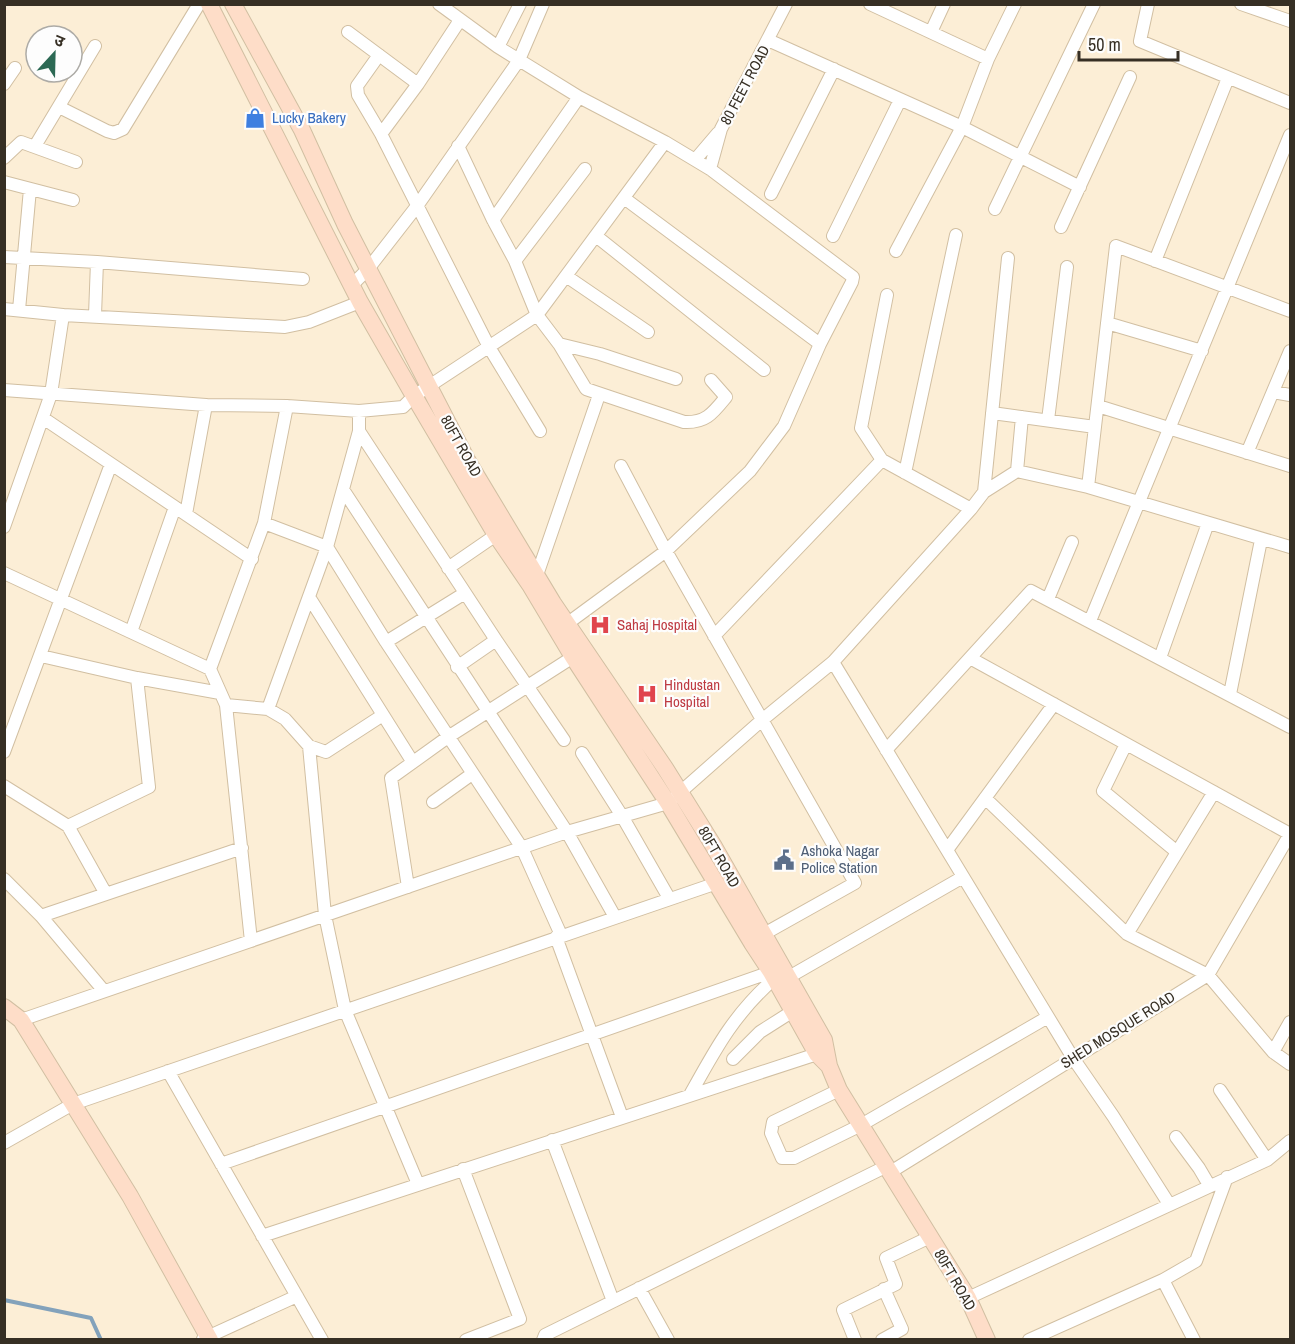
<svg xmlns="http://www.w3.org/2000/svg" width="1295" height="1344" viewBox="0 0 1295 1344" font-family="'Archivo Narrow','Noto Sans Devanagari',sans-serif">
<rect width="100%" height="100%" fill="#fceed6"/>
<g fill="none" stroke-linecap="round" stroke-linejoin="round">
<path stroke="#83a2bb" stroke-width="4" d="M4 1300 91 1318 101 1340"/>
<g stroke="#d1bfa2" stroke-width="14">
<path id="street" d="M439 4 498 47 579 97 665 142 710 169 853 277 852 282 820 344 784 426 750 471 666 551 568 623
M870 4 988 59
M1148 4 1140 41 1290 103
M1241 4 1290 21
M348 32 418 84
M931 32 944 4
M768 40 962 127 1080 187
M498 47 520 4
M379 55 357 86 358 95 381 134 489 347 540 431
M4 84 15 68
M59 107 107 131 114 133 123 129 199 4
M381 134 418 84 460 20
M35 146 95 46
M458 146 493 220 515 261 537 315 559 344 586 389 684 422C706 423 713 413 726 397L711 380
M4 158 21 142 76 162
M695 160 718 133
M710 169 721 129 786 4
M4 182 73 200
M771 194 834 69
M624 198 820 344
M995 209 1094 4
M493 220 579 97
M1061 227 1130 77
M596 236 764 370
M833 236 900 100
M896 251 962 127 988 59 1015 4
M4 257 97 262 303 279
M515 261 585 169
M1155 261 1228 78
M566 276 648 332
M352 285 368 269 417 206 519 60 543 4
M887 295 861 428 882 460 971 509
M4 309 63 315 285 327 309 322 360 302
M19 310 30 189
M95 315 97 262
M1107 323 1202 351
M559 344 600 354 676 379
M4 390 206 405 287 406 359 411 403 407 414 396 537 315 665 142
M1273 392 1290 395
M1098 406 1290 466
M992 413 1095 427
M43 418 252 559
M1048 420 1067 267
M359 431 496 640 564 740
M1247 453 1290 351
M621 466 666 551 855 883 764 934
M1017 471 1022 417
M905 473 956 235
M1088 487 1116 246 1290 311
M344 491 567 832 615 917
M984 492 1008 258
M186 514 206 405
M264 523 327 547 386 642 522 848 561 935
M4 527 51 394 63 315
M448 568 496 535
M4 573 210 669 226 705 251 941
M537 575 599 395
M309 597 412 761
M1048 599 1072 542
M1090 621 1290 135
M131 632 175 507
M714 636 882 460
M386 642 465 593
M41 656 137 678 220 693
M970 658 1290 834
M1160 658 1208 523
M833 662 1073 1058 1113 1116 1169 1204
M457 667 496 640
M210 669 264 523 287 406
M1230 694 1261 540
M226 705 268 709 285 719 309 746 325 915 345 1010 418 1184
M268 709 327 547 359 431V411
M1126 744 1103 791 1177 852
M309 746 326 752 383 715
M886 750 1031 591 1290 727
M4 752 111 464
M582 753 622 816 669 898
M4 786 68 826 106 894
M985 798 1127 934 1208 975 1273 1052 1290 1064
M433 802 472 774
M68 826 149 787 137 678
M947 850 1054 704
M4 879 41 916 104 991
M408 887 391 778 448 737 573 657
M41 916 242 848
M1127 934 1214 792
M556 937 622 1117
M782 981 963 877
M21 1020 567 832 668 803 762 720 833 662 971 509 984 492 1017 471 1088 487 1290 547
M1273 1052 1290 1022
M733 1059 760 1032 793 1011
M168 1071 322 1340
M839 1090 773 1122 771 1133 782 1158H794L861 1125 1048 1017
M1220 1090 1267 1160
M690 1095C716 1048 734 1014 775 978
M1176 1137 1199 1168 1209 1185
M552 1140 613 1301
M4 1143 73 1104 717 883
M221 1164 771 972
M463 1169 520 1319 466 1340
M889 1173 1208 975 1290 834
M262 1236 817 1054
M1163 1280 1194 1340
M639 1288 668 1340
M968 1298 1267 1160 1290 1141
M203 1339 297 1296
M543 1340 545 1335 885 1167
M855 1340 843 1310 896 1284 886 1258 930 1237
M882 1340 902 1329 884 1289
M1029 1340 1163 1280 1196 1261 1227 1177"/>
</g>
<g stroke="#d1bfa2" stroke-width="18">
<path id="secondary" d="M209 4 360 302 414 396 496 535 530 585 573 657 668 803 752 943 771 972 817 1054 829 1066
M233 4 302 130 345 224 467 460 553 603 665 768 713 845 824 1040 829 1066 839 1090 968 1298 987 1340
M4 1007 21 1020 130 1196 210 1340"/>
</g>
<use href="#street" stroke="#fff" stroke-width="12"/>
<use href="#secondary" stroke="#feddc8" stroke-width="16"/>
</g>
<defs>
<g id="shop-bare" transform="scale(1.62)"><path d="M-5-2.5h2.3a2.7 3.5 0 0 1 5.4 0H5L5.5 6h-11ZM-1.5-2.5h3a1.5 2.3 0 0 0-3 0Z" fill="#3f7fe0" stroke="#fdfdfd" stroke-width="2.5" paint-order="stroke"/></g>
<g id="hospital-bare" transform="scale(1.62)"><path d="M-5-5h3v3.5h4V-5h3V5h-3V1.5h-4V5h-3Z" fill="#e0444e" stroke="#fdfdfd" stroke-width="2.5" paint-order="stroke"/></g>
<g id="civic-bare" transform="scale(1.62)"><path d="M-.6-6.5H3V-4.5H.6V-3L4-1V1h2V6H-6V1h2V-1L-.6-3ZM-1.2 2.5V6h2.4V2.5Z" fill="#5c6f8a" stroke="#fdfdfd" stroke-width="2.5" paint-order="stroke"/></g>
</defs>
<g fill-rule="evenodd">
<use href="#shop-bare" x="255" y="118"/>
<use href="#hospital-bare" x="600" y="625"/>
<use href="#hospital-bare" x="647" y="694"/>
<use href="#civic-bare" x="784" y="860"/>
</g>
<g text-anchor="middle" stroke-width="4.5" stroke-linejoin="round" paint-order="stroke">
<g font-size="15" fill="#362f24" stroke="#fdfdfd">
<text transform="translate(745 85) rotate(-62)" y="5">80 FEET ROAD</text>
<text transform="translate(461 446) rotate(61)" y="5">80FT ROAD</text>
<text transform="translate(719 857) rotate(60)" y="5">80FT ROAD</text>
<text transform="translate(1118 1030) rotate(-32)" y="5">SHED MOSQUE ROAD</text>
<text transform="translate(955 1280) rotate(60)" y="5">80FT ROAD</text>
</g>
<g font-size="15" fill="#366cbe" stroke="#fdfdfd" text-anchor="start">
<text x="272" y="123">Lucky Bakery</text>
</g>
<g font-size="15" fill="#be3a42" stroke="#fdfdfd" text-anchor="start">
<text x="617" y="630">Sahaj Hospital</text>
<text x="664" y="690">Hindustan<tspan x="664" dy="17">Hospital</tspan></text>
</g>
<g font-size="15" fill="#4e5e75" stroke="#fdfdfd" text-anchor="start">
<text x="801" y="856">Ashoka Nagar<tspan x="801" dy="17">Police Station</tspan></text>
</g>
</g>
<rect width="1295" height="1344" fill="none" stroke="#362f24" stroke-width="12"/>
<g transform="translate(54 54) rotate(22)"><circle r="28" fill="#fdfdfd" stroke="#adaba6" stroke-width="1.5"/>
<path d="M0-4.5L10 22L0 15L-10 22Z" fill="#2c6954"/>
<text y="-9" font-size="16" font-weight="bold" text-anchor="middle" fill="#362f24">उ</text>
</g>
<path d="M1079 51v9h99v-9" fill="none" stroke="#362f24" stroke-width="3"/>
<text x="1088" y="51" font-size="18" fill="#362f24" stroke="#fdfdfd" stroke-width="4.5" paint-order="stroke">50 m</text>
</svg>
